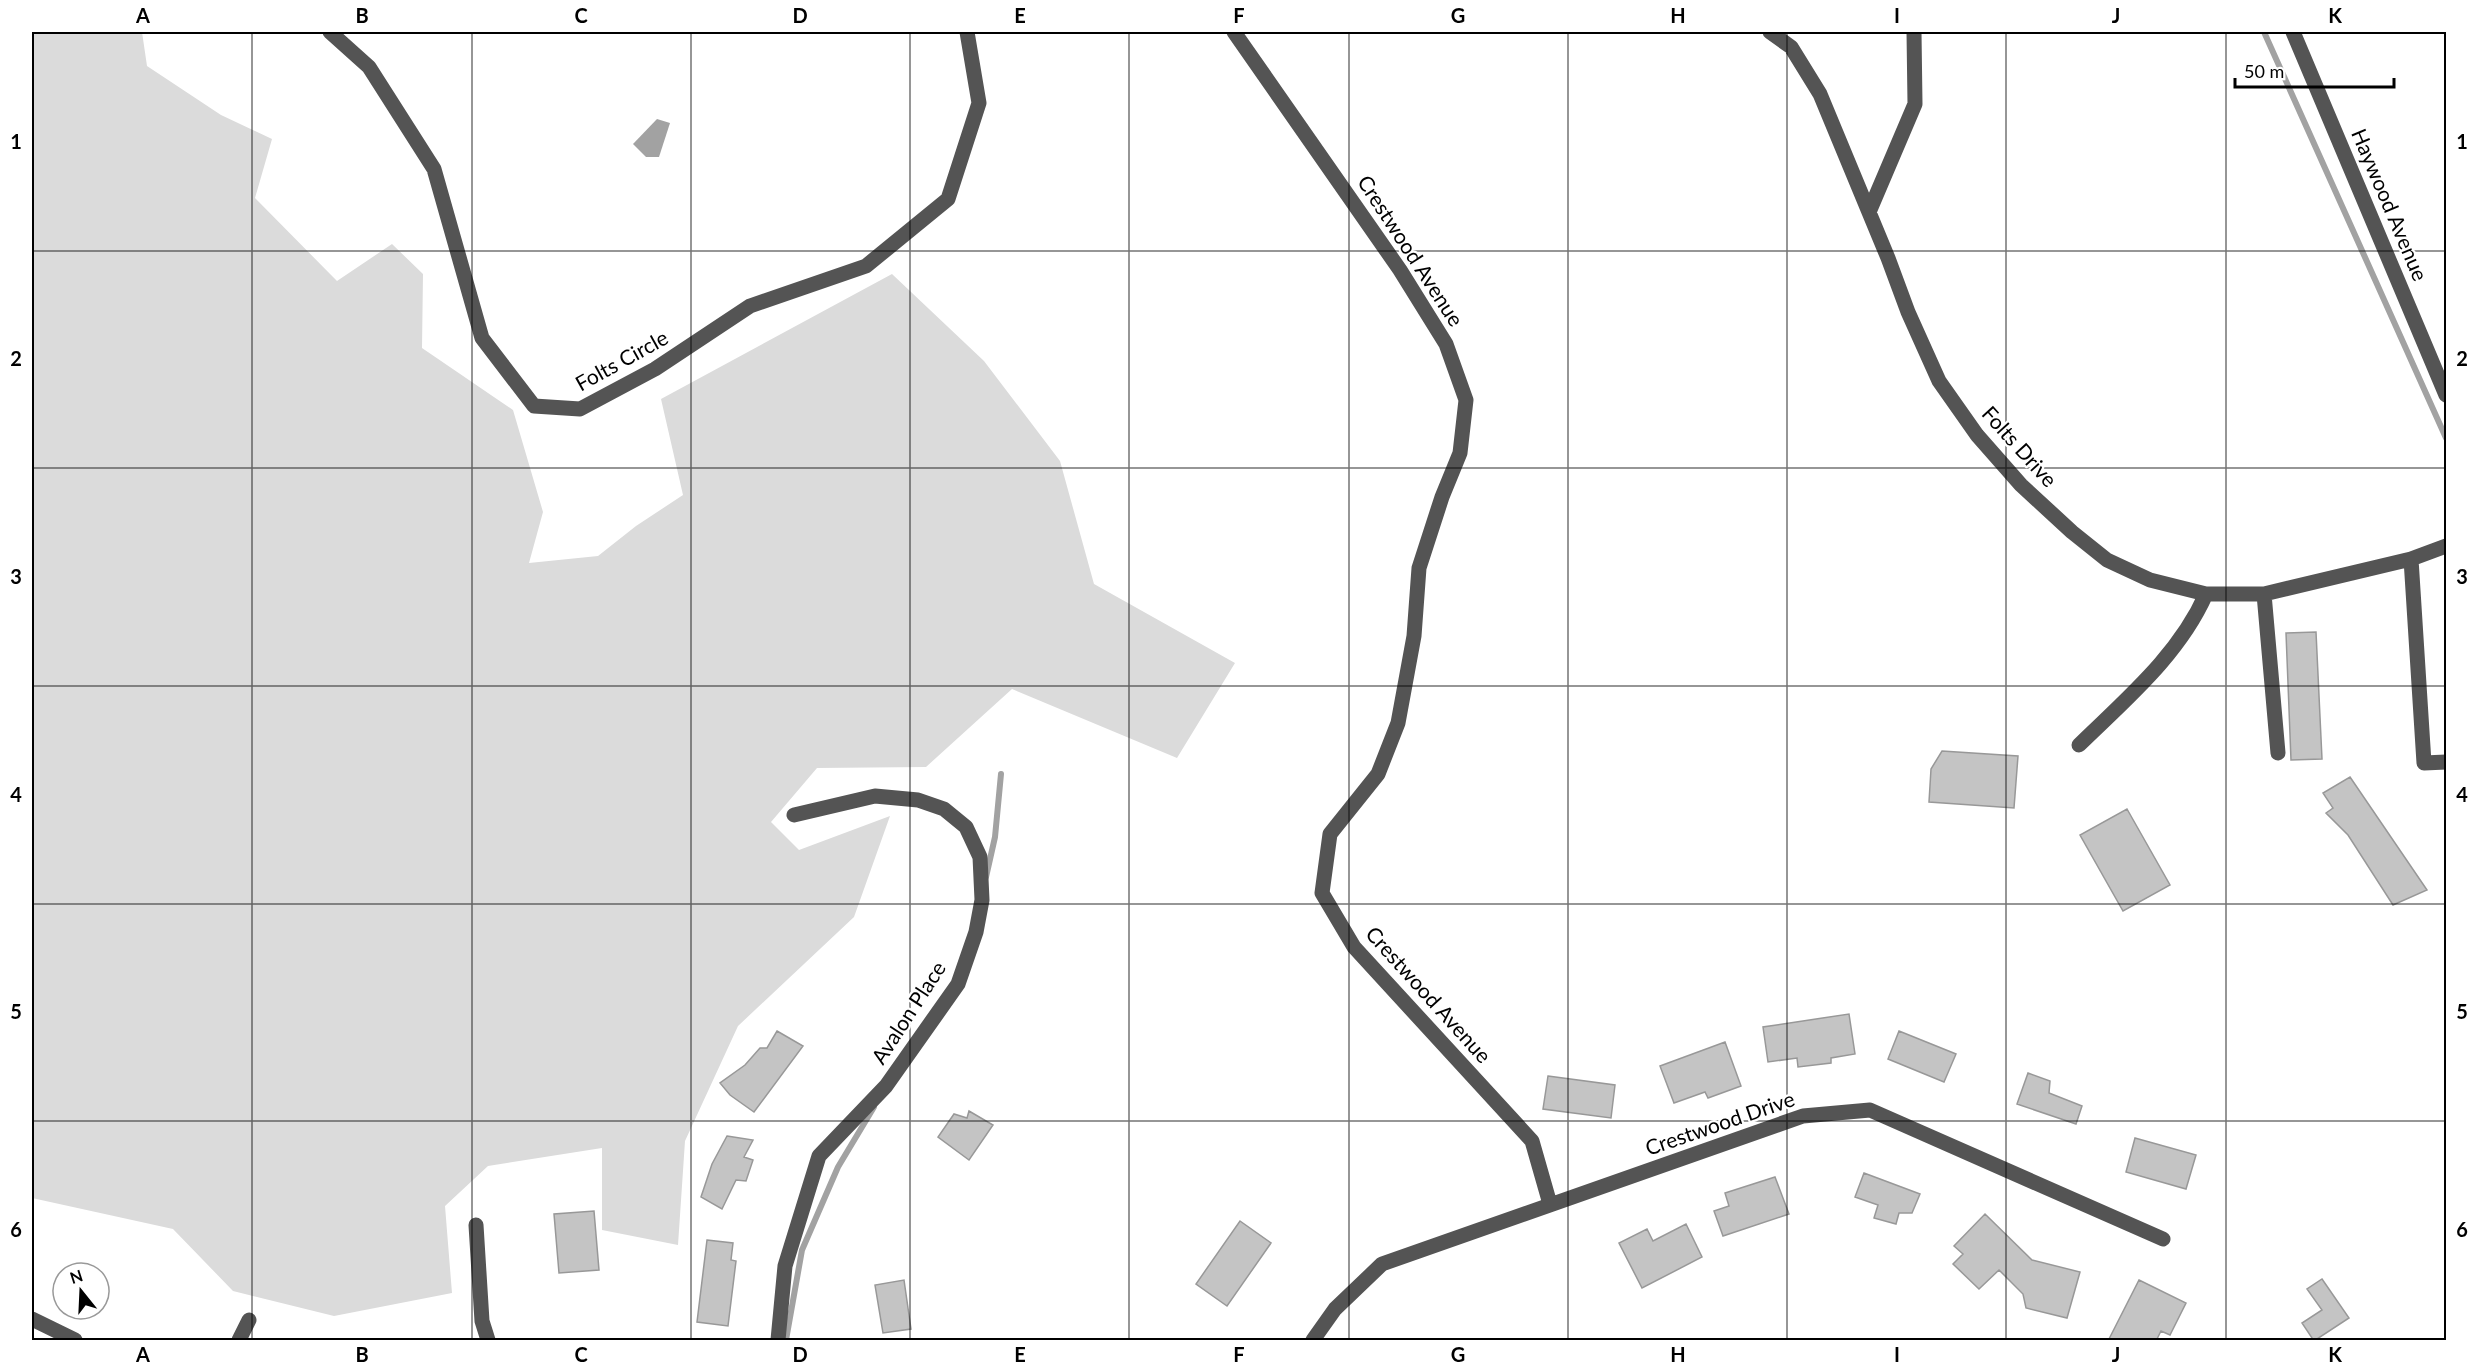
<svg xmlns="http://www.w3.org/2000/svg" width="2478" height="1372" viewBox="0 0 2478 1372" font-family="Lato,sans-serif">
<rect width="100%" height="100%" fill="#fff"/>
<path fill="#dbdbdb" d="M32 32H142L147 66 221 115 272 139 255 198 337 281 392 244 423 274 422 348 513 410 543 512 529 563 598 556 636 526 683 495 661 399 892 274 984 361 1060 461 1094 584 1235 663 1177 758 1012 689 926 767 817 768 771 822 799 850 890 816 854 917 738 1026 685 1141 678 1245 602 1230V1148L488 1166 445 1206 452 1293 334 1316 233 1291 173 1229 32 1198Z"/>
<path fill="#a2a2a2" d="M657 119 670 123 659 157H646L633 144Z"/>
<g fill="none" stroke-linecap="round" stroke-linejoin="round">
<path stroke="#a2a2a2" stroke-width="6" d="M2264 32 2446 438
M986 877 995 837 1001 774
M786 1340 802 1250 838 1167 874 1107"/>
</g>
<path fill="#c4c4c4" stroke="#989898" stroke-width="1.5" d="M2316 632 2322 759 2291 760 2286 633Z
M1942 751 2018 756 2014 808 1929 802 1931 769Z
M2350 777 2427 890 2393 905 2348 835 2326 813 2333 808 2323 793Z
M2127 809 2170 885 2123 911 2080 835Z
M1849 1014 1855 1054 1831 1058V1063L1798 1067 1797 1058 1768 1062 1763 1027Z
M777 1031 803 1046 754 1112 730 1095 720 1083 745 1065 760 1048H767Z
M1899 1031 1956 1054 1944 1082 1888 1059Z
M1725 1042 1741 1086 1708 1098 1705 1092 1674 1103 1660 1066Z
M2028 1073 2050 1081 2049 1093 2082 1106 2076 1124 2017 1104Z
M1548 1076 1615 1085 1611 1118 1543 1109Z
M969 1111 993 1125 969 1160 938 1137 954 1114 967 1118Z
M727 1136 753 1140 744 1157 753 1160 746 1181 736 1180 722 1209 701 1197 712 1164Z
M2135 1138 2196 1155 2186 1189 2126 1172Z
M1864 1173 1920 1194 1912 1213H1899L1896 1224 1874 1218 1878 1205 1855 1197Z
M1775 1177 1789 1214 1723 1236 1714 1211 1729 1206 1725 1193Z
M594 1211 599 1270 559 1273 554 1214Z
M1985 1214 2032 1260 2080 1272 2067 1318 2026 1308 2023 1294 1999 1270 1979 1289 1953 1264 1963 1254 1954 1246Z
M1240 1221 1271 1243 1227 1306 1196 1284Z
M1686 1224 1702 1257 1642 1288 1619 1243 1647 1229 1653 1241Z
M707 1240 733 1243 731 1260 736 1261 728 1326 697 1322Z
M2322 1279 2349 1318 2314 1341 2302 1323 2322 1310 2307 1289Z
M904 1280 911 1329 883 1333 875 1285Z
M2139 1280 2186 1303 2170 1335 2161 1331 2156 1341H2108Z"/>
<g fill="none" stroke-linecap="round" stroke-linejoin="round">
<path stroke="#545454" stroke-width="15" d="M330 32 369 67 434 169 482 338 534 406 580 409 655 369 750 306 866 266 948 199 979 103 967 32
M1234 32 1400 270 1446 344 1466 400 1460 453 1442 497 1419 568 1414 636 1398 723 1378 774 1330 834 1322 893 1354 947 1532 1141 1550 1204
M1770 32 1791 47 1820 94 1888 258 1908 312 1939 381 1977 435 2021 485 2072 532 2107 560 2150 580 2206 594H2264L2411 559 2446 546
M2293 32 2446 395
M1869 212 1915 104 1914 32
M2411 559 2424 763 2446 762
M2264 594 2278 753
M2079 745C2126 699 2179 655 2206 594
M476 1225 482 1321 488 1340
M32 1319 75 1340
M239 1340 249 1320
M778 1340 785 1266 819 1156 886 1086 958 984 976 932 982 900 980 857 966 827 944 809 918 800 875 796 794 815
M1313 1340 1335 1309 1382 1264 1803 1116 1870 1110 2163 1239"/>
</g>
<path fill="none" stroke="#000" stroke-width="1.5" stroke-opacity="0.55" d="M252 32V1340M472 32V1340M691 32V1340M910 32V1340M1129 32V1340M1349 32V1340M1568 32V1340M1787 32V1340M2006 32V1340M2226 32V1340M32 251H2446M32 468H2446M32 686H2446M32 904H2446M32 1121H2446"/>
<g text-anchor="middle" stroke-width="4.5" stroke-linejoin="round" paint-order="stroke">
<g font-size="21" fill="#000" stroke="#fff">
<text transform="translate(2389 205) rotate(67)" y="7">Haywood Avenue</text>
<text transform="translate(1410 251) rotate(57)" y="7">Crestwood Avenue</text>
<text transform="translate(622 361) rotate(-29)" y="7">Folts Circle</text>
<text transform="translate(2019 447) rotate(48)" y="7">Folts Drive</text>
<text transform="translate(1428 995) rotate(48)" y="7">Crestwood Avenue</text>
<text transform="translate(909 1013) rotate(-57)" y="7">Avalon Place</text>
<text transform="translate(1720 1124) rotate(-19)" y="7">Crestwood Drive</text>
</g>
</g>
<rect width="2478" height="1372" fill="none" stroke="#ffffff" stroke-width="66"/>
<g transform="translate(81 1291) rotate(342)"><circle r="28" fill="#ffffff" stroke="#999999" stroke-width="1.5"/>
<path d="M0-4.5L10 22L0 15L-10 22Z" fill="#000000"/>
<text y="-9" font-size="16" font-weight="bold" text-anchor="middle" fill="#000000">N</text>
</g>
<path d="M2235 78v9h159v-9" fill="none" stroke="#000000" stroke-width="3"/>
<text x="2244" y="78" font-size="18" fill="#000000" stroke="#ffffff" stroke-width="4.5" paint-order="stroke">50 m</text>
<rect x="33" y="33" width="2412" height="1306" fill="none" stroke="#000" stroke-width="2"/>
<g font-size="20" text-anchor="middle" font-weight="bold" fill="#000">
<text x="143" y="23">A</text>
<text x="362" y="23">B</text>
<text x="581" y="23">C</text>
<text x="800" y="23">D</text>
<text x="1020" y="23">E</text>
<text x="1239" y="23">F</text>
<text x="1458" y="23">G</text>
<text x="1678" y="23">H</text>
<text x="1897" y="23">I</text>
<text x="2116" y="23">J</text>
<text x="2335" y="23">K</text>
<text x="16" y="149">1</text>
<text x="2462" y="149">1</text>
<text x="16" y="366">2</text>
<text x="2462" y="366">2</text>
<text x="16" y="584">3</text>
<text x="2462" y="584">3</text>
<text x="16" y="802">4</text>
<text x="2462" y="802">4</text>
<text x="16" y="1019">5</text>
<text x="2462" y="1019">5</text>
<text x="16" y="1237">6</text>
<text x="2462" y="1237">6</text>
<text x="143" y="1362">A</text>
<text x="362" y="1362">B</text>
<text x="581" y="1362">C</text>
<text x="800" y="1362">D</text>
<text x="1020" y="1362">E</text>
<text x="1239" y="1362">F</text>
<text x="1458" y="1362">G</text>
<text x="1678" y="1362">H</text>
<text x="1897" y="1362">I</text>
<text x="2116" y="1362">J</text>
<text x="2335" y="1362">K</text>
</g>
</svg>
